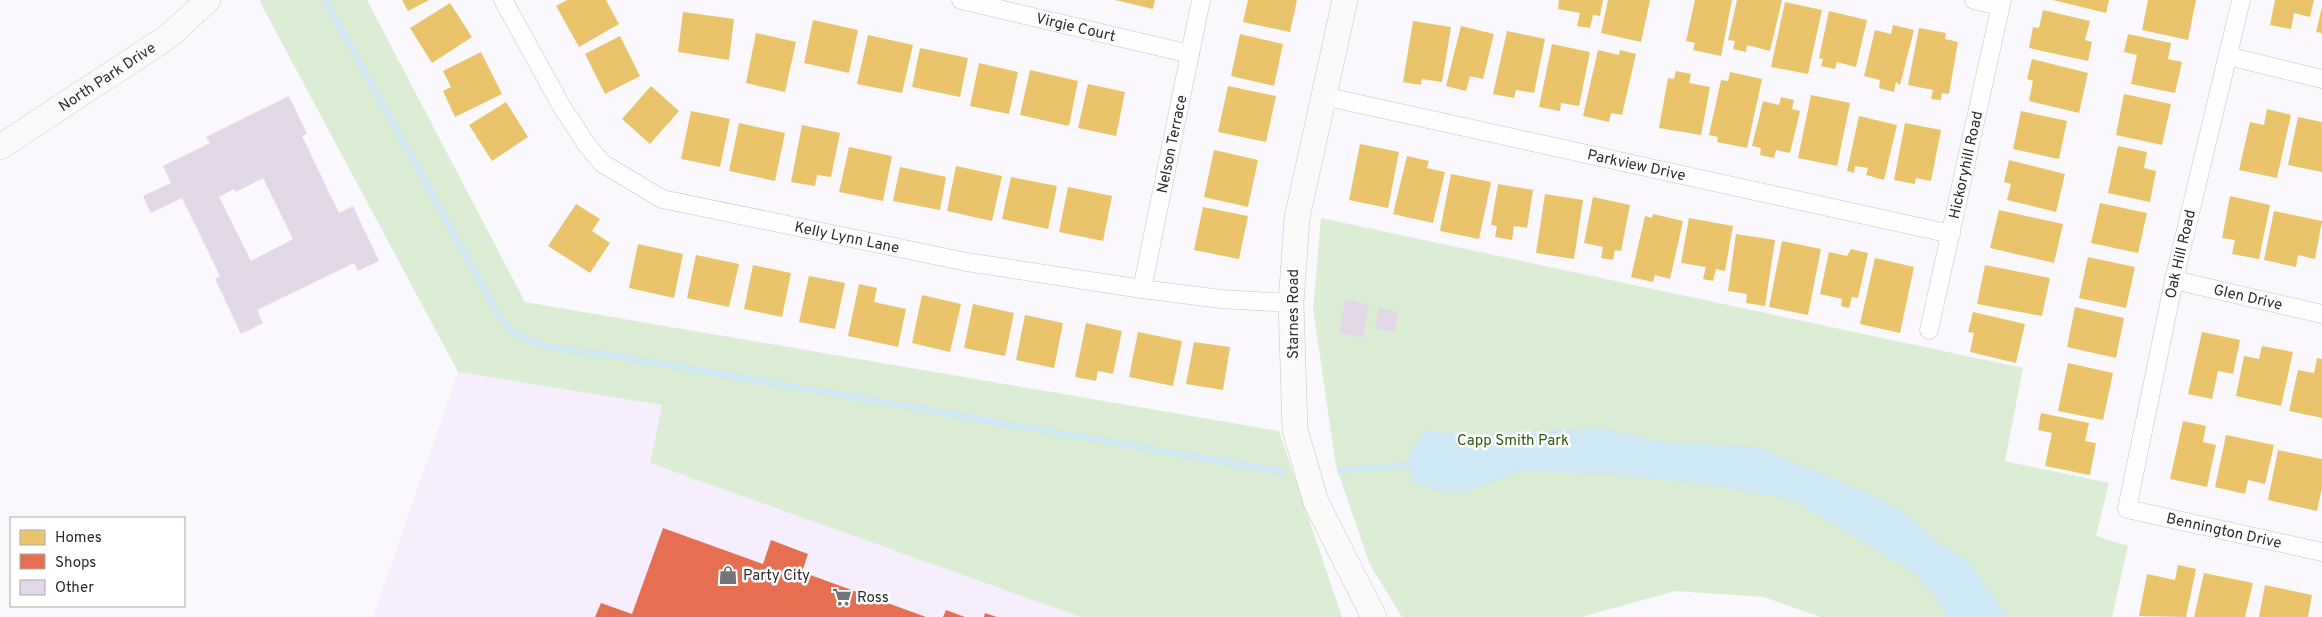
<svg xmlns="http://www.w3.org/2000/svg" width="2322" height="617" viewBox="0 0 2322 617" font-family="Overpass,sans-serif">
<rect width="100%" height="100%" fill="#faf8fc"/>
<path fill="#f6eefc" d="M458 372 662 405 650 463 1080 617H373Z"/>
<path fill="#dcedd5" d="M261 0H367L525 302 1279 431 1342 617H1080L650 463 662 405 458 372 260 2Z
M1321 218 2023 368 2005 461 2109 483 2096 536 2128 546 2112 617H1820L1764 597 1676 591 1581 617H1402L1370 565 1336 466 1313 309Z"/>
<path fill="#d0e9f6" d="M1600 428 1665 442 1758 447 1875 496 1911 517 1934 539 1970 563 2008 617H1947L1936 597 1911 571 1793 500 1713 485 1605 474 1522 471 1462 493 1439 491 1412 482 1408 453 1426 430 1464 435Z"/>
<path fill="#e9c46a" d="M402 0H429L408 11Z
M567 0H606L619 24 579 47 556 6Z
M1115 0H1155L1153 9Z
M1248 0H1297L1290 32 1243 22Z
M1559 0H1603L1600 16 1593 15 1590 28 1577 26 1580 13 1558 9Z
M1608 0H1650L1641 42 1601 33Z
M1695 0H1732L1721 56 1693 50 1695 43 1686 41Z
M1737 0H1782L1770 51 1747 45 1746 52 1733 49 1735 41 1728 40Z
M2053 0H2109L2106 13Z
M2148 0H2196L2188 40 2142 30Z
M2275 0H2314L2310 17 2294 13 2291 29 2270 25Z
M1785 2 1822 10 1808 74 1771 67Z
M450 3 472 37 432 63 410 28Z
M2322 7V33L2316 32Z
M2043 10 2090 21 2085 40 2092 42 2088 61 2029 48 2033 27 2039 28Z
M1829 11 1867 20 1856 67 1837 62 1835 69 1821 66 1823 59 1819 58Z
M683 12 734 19 729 60 678 52Z
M813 20 858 30 849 73 804 63Z
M1413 21 1451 27 1442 82 1422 79 1421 85 1403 82Z
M1893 25 1914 30 1900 85 1896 82 1894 92 1879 88 1880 80 1864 76 1875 30 1891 34Z
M1461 26 1494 34 1483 79 1470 76 1466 91 1446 86Z
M1919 28 1946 33 1945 39 1958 42 1949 94 1942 93 1941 100 1931 99 1933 90 1908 85Z
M1507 31 1545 39 1534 93 1516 90 1514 98 1493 94Z
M756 33 796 42 785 92 746 83Z
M1240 34 1283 44 1274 86 1231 76Z
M2128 34 2171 43 2168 59 2182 62 2175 93 2131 84 2137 55 2124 52Z
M868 35 913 45 902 93 857 84Z
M620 36 640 76 605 94 585 54Z
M1552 44 1590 52 1579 106 1561 103 1560 111 1539 107Z
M920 48 968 58 960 97 912 87Z
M1598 50 1619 55 1620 50 1636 54 1622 115 1611 113 1609 122 1583 116Z
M481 52 502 94 455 117 443 91 451 87 443 71Z
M2032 59 2088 73 2079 113 2029 101 2033 81 2027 79Z
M979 63 1018 72 1009 114 970 106Z
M1030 70 1078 81 1069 126 1020 115Z
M1676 71 1691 74 1689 83 1710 87 1701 135 1659 128 1668 78 1674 79Z
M1730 72 1762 79 1747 148 1717 142 1718 137 1709 135 1721 80 1728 81Z
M1088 84 1125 92 1116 136 1078 128Z
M651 86 679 111 650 144 622 119Z
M1228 86 1276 96 1266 142 1218 132Z
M2124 94 2171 104 2162 145 2116 135Z
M1811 95 1850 103 1837 166 1798 158Z
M1781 97 1794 100 1792 109 1800 111 1790 153 1776 150 1774 158 1760 155 1761 148 1752 146 1763 101 1779 105Z
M506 102 528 137 492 161 469 125Z
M2267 109 2291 115 2277 178 2239 170 2250 122 2264 125Z
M691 111 730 119 720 167 681 159Z
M2021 111 2067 121 2059 159 2013 149Z
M1859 116 1897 125 1884 180 1866 175 1868 168 1855 166 1854 173 1847 171Z
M2298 117 2322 122V172L2288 165Z
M739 123 785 133 775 181 729 171Z
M1905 123 1941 130 1931 181 1916 178 1915 184 1894 180Z
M802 125 840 133 831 177 817 175 815 186 791 182Z
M1360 144 1399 152 1388 208 1349 200Z
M2118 146 2147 152 2144 168 2156 171 2150 202 2108 193Z
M849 147 892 156 883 201 839 192Z
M1214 150 1258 160 1248 207 1204 197Z
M1407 156 1429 161 1427 168 1445 172 1433 223 1393 214Z
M2009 160 2065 174 2056 212 2007 200 2011 184 2004 182Z
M956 166 1002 176 992 221 947 211Z
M900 167 946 177 940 210 893 201Z
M1451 174 1491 182 1479 239 1440 231Z
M1011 177 1057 186 1048 229 1002 219Z
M1498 184 1533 190 1527 228 1514 226 1512 240 1495 237 1497 226 1491 225Z
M1068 187 1112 196 1103 241 1059 232Z
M1545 194 1583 200 1574 259 1536 253Z
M2230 196 2270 205 2259 259 2232 254 2235 240 2222 238Z
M1593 197 1630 205 1621 251 1615 250 1613 260 1601 258 1603 247 1584 243Z
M2100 203 2147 213 2138 253 2091 243Z
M576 204 600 219 592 231 610 243 590 273 548 246Z
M1203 207 1248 216 1239 259 1194 250Z
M1999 210 2063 224 2054 263 1990 248Z
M2274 211 2322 221 2315 259 2298 255 2296 267 2264 260Z
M1653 214 1683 221 1670 279 1655 275 1653 282 1631 277 1645 216 1652 218Z
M1689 218 1733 226 1725 271 1716 269 1713 281 1703 279 1706 267 1681 263Z
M1736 234 1775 240 1765 306 1746 303 1747 294 1728 291Z
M1782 241 1821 249 1808 315 1769 307Z
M638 244 683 254 674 298 629 288Z
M1851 249 1868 253 1858 298 1852 297 1849 308 1841 306 1842 299 1820 294 1829 252 1847 256Z
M696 255 739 264 729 307 687 298Z
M2088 257 2135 267 2126 308 2079 298Z
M1875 258 1914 267 1900 333 1860 324Z
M753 265 791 273 782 317 744 309Z
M1985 265 2050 278 2042 316 1977 304Z
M809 276 845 283 835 329 799 322Z
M859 284 877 288 874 302 906 309 898 347 848 336Z
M922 295 961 304 950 352 912 343Z
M973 304 1014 313 1005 356 964 348Z
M2075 307 2124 318 2116 358 2067 347Z
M1973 312 2025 324 2016 363 1970 352 1974 333 1968 332Z
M1025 315 1063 323 1054 368 1016 360Z
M1086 323 1122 331 1113 374 1098 371 1096 381 1075 377Z
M1138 332 1182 341 1173 386 1129 377Z
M2202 332 2240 340 2233 374 2218 371 2212 399 2188 394Z
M1194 342 1230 347 1223 390 1186 384Z
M2262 346 2293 352 2281 406 2236 396 2244 356 2259 359Z
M2317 358 2322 359V418L2289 411 2298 370 2314 373Z
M2068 363 2113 373 2103 420 2058 411Z
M2041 413 2089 423 2085 441 2096 443 2090 475 2045 466 2052 433 2038 430Z
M2183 421 2206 426 2203 442 2216 445 2207 487 2170 479Z
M2226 435 2274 445 2265 484 2248 480 2245 494 2215 487Z
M2278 450 2322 459V488L2317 511 2268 500Z
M2178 565 2196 569 2186 617 2139 616 2147 574 2175 580Z
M2204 573 2253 583 2245 617H2194Z
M2265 585 2312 595 2308 617H2259Z"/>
<path fill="#e76f51" d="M663 528 763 564 771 540 808 554 802 572 926 617H595L601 603 632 614Z
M946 610 965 617H943Z
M985 613 997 617H984Z"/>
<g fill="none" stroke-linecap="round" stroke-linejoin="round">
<path stroke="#d0e9f6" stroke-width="6" d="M325 0 498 314C502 318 506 325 510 329 533 350 581 351 611 355L1283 472
M1340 471 1416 464"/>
</g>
<path fill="#e3d8e7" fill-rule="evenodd" d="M289 96 307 134 302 136 339 213 353 206 379 261 358 271 354 263 257 310 263 323 241 334 215 279 220 276 182 198 151 213 143 196 171 183 163 166 210 143 206 137ZM263 178 293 239 251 261 219 197 234 189 236 192Z
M1345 300 1369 305 1363 338 1339 333Z
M1379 308 1399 312 1394 332 1375 328Z"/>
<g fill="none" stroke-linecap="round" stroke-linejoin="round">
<g stroke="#c6c4c8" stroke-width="19">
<g id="street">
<path id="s1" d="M503 0 562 107 587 145 602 163 662 199 967 262 1142 289 1221 299 1291 303"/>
<path id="s2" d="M961 0 1190 54"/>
<path d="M1974 0 2000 6"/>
<path id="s3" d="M2241 0 2174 280 2127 509 2322 552"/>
<path d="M2228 56 2322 79"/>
<path id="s4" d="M1323 96 1951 234"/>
<path id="s5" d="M2174 280 2322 314"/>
<path id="s6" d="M1142 289 1201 0"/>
<path id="s7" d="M1929 330 2002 0"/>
</g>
</g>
<g stroke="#c6c4c8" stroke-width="26">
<g id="secondary">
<path d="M1345 0 1297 218 1291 303 1295 430 1316 502 1374 617"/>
<path id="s8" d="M0 147 169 36 208 0"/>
</g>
</g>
<use href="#street" stroke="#fefeff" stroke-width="18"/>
<use href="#secondary" stroke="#fcfaf9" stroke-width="25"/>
</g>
<defs>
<g id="shop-bare" transform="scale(1.5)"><path d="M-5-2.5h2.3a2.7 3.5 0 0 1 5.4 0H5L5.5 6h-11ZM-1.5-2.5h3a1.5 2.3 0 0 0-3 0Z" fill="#757377" stroke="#fff" stroke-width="2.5" paint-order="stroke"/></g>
<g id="supermarket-bare" transform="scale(1.5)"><path d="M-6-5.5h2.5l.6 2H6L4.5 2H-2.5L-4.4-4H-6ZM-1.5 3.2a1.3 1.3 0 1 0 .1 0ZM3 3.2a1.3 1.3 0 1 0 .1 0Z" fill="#757377" stroke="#fff" stroke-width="2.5" paint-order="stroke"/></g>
</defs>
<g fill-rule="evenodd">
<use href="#shop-bare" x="728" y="575"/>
<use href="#supermarket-bare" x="842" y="597"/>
</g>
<g text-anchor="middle" stroke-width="5" stroke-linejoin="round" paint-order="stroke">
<g font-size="15" fill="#2e2b30" stroke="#fff">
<text dy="5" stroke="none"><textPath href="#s2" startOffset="118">Virgie Court</textPath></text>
<text dy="5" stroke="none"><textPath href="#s8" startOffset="128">North Park Drive</textPath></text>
<text dy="5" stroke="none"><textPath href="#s6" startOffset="148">Nelson Terrace</textPath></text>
<text dy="5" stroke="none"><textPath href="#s4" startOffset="321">Parkview Drive</textPath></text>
<text dy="5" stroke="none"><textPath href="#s7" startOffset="169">Hickoryhill Road</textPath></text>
<text dy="5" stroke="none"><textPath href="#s1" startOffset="450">Kelly Lynn Lane</textPath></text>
<text transform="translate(2180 254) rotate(-77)" y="5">Oak Hill Road</text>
<text dy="5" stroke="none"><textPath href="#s5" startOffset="76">Glen Drive</textPath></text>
<text transform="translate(1293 314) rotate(-90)" y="5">Starnes Road</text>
<text dy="5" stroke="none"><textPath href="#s3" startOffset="621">Bennington Drive</textPath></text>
</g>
<g font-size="15" fill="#2d5a0d" stroke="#fff">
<text x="1513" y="445">Capp Smith Park</text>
</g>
<g font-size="15" fill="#2e2b30" stroke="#fff" text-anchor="start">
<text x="743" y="580">Party City</text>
<text x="857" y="602">Ross</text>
</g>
</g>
<rect x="10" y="517" width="175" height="90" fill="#ffffff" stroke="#abaaac"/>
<rect x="20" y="530" width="25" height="15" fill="#e9c46a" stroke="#abaaac"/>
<text x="55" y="542" font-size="15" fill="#2e2b30">Homes</text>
<rect x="20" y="554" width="25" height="15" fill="#e76f51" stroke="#abaaac"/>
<text x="55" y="567" font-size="15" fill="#2e2b30">Shops</text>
<rect x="20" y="580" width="25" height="15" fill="#e3d8e7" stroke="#abaaac"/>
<text x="55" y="592" font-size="15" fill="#2e2b30">Other</text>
</svg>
